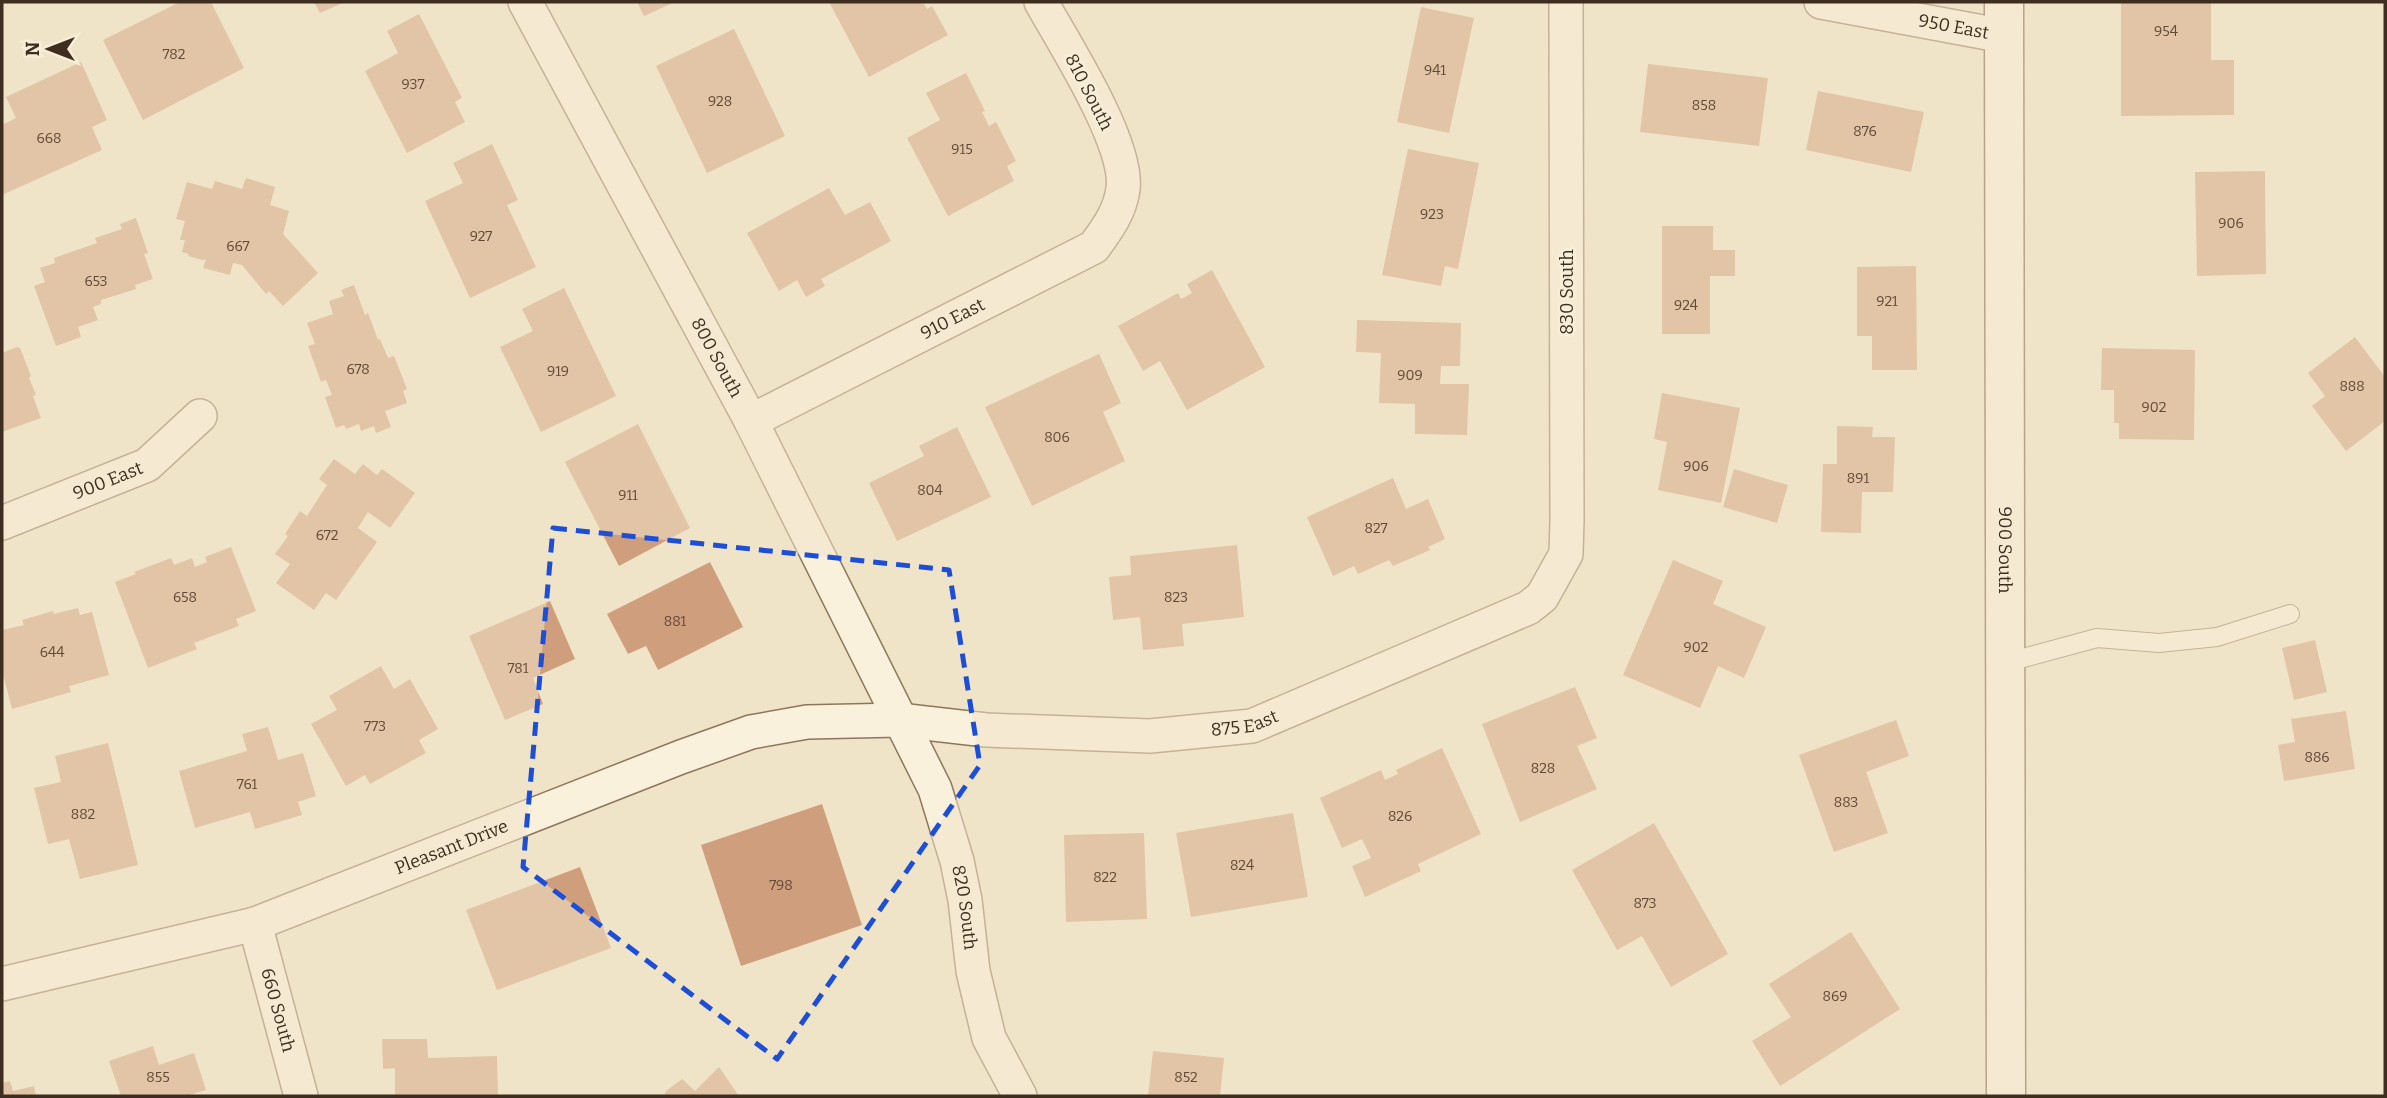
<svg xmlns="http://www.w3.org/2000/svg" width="2387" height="1098" viewBox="0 0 2387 1098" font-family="Bitter,serif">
<rect width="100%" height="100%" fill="#f0e4c8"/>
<path fill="#cf9f7d" d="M180 2H211L244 68 143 120 103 40Z
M314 2H345L320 13Z
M637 2H675L644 16Z
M829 2H923L927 9 932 6 948 35 869 77Z
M2121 2H2211V60H2234V115L2121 116Z
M1421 7 1474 18 1449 133 1397 122Z
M419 14 462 98 455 102 465 122 407 153 365 71 398 53 387 31Z
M734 29 785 136 707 173 656 66Z
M81 62 107 120 92 127 102 150 2 195V125L16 118 6 97Z
M1648 64 1768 78 1759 146 1640 132Z
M966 73 985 111 982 112 989 126 996 122 1016 161 1007 166 1014 181 948 216 907 138 940 120 926 93Z
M1818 91 1924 112 1911 172 1806 150Z
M492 144 518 200 507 205 536 267 470 298 425 201 463 183 453 163Z
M1408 149 1479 163 1458 269 1445 266 1441 286 1382 275Z
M2265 171 2266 274 2197 276 2195 172Z
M246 178 275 187 270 205 289 211 283 234 318 273 283 306 269 291 266 294 242 265 233 263 230 275 203 268 206 259 203 260 188 256 189 254 182 252 185 240H180L185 221 176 219 187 182 212 189 215 181 242 189Z
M829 188 845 215 870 202 891 241 821 279 825 286 806 297 797 280 779 291 747 233Z
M136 218 148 253 144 254 153 279 135 285 136 289 101 300V304L93 307 98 320 78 327 81 337 56 346 34 286 45 282 40 268 55 263 54 258 97 243 95 238 122 229 120 224Z
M1662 226H1713V250H1735V276H1710V334H1662Z
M1916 266 1917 370H1872V336H1857V267Z
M1212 270 1265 367 1187 410 1160 361 1143 371 1118 326 1178 293 1181 299 1192 293 1187 284Z
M354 285 365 315 368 313 378 340 380 339 388 358 394 356 407 389 403 391 407 403 385 411 391 427 376 433 374 426 361 431 359 424 346 429 344 425 336 428 325 397 332 395 326 380 321 382 308 346 315 344 307 323 333 314 329 301 344 296 341 290Z
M564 288 616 396 541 432 500 347 533 331 522 309Z
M1357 320 1461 323 1460 366H1441L1440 384H1469L1467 435 1415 434V404L1379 403 1381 353 1356 352Z
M2355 337 2385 377V421L2346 451 2312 406 2325 396 2308 373Z
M17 347 20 348 31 376 29 378 36 395 33 396 41 418 2 432V353Z
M2102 348 2195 350 2194 440 2119 439V423H2114V390H2101Z
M1099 354 1121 403 1103 412 1125 461 1032 506 985 407Z
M1662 393 1740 408 1721 503 1658 490 1667 442 1654 439Z
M638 424 690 528 619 566 565 462Z
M1837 426 1873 427 1872 437H1895L1893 492H1862L1861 533 1821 532 1823 464H1837Z
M957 427 991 497 897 541 869 483 924 456 919 446Z
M334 459 355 474 363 464 377 475 382 469 415 493 390 528 368 512 358 528 377 542 336 600 326 593 314 610 276 583 290 564 275 554 288 536 285 534 300 511 307 516 327 485 319 479Z
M1734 469 1788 485 1777 523 1723 507Z
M1393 478 1406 509 1428 499 1445 539 1428 547 1430 550 1393 566 1389 560 1358 574 1354 566 1333 576 1307 517Z
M1237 545 1244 617 1182 624 1184 646 1143 650 1140 617 1113 620 1109 577 1131 575 1130 556Z
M231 547 256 611 236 619 239 626 194 643 197 649 148 668 115 582 136 574 134 572 171 558 174 565 192 558 195 567 207 562 205 557Z
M1673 560 1723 581 1713 604 1766 627 1744 678 1718 666 1700 708 1623 675Z
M710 562 743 627 658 670 646 646 628 654 607 614Z
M550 601 575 659 533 678 543 704 505 720 469 636Z
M78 608 80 615 92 612 109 675 69 686 71 692 12 709 2 670V630L24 625 22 620 53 611 54 614Z
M2315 640 2327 692 2294 700 2282 648Z
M381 666 394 689 410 679 438 729 419 740 426 753 370 784 365 775 346 786 311 724 337 710 329 696Z
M1575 687 1597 738 1577 746 1597 789 1520 822 1482 724Z
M2346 711 2355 769 2284 781 2278 745 2295 742 2291 719Z
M1896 720 1909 756 1866 772 1888 833 1834 852 1799 755Z
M268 727 278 760 303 753 316 796 298 802 302 815 255 829 250 812 195 828 179 771 247 751 242 734Z
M108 743 138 865 80 879 69 839 48 844 34 788 61 782 55 756Z
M1442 748 1481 834 1418 864 1421 871 1365 897 1352 866 1371 858 1362 839 1342 848 1320 798 1381 770 1385 780 1398 774 1396 770Z
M822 804 862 925 741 966 701 845Z
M1293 813 1308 897 1191 917 1176 833Z
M1654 823 1728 954 1671 987 1642 936 1617 950 1572 870Z
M1144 833 1147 919 1066 922 1064 835Z
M580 867 611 948 497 990 466 910Z
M1851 932 1900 1009 1780 1086 1752 1041 1791 1017 1769 984Z
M382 1039H427L428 1058 497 1056 498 1096H395V1068L383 1069Z
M153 1046 159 1065 194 1053 206 1090 186 1096H121L109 1061Z
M1153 1051 1224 1058 1220 1096H1148Z
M719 1067 739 1096H664L666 1091 682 1079 695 1091Z
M10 1081 13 1091 34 1086 36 1096H2V1083Z"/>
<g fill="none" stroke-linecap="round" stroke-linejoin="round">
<g stroke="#8d765c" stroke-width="20">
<path id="lane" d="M2005 663 2097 638 2159 643 2217 637 2290 614"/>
</g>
<g stroke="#8d765c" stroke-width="36">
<g id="street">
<path id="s1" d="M525 2 751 421 935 789 957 861 965 900 973 971 989 1038 1020 1096"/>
<path id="s2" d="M1821 2 2004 36"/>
<path id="s3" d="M751 421 1094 247C1107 229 1120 212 1123 189 1129 144 1064 43 1041 2"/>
<path id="s4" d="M2 523 147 465 200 416"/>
<path id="s5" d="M255 924 301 1096"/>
<path id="s6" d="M2 984 255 924 681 757 751 732 807 722 899 720 986 730 1150 736 1252 726 1528 608 1542 597 1566 554 1567 520 1566 2"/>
</g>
</g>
<g stroke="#6f573f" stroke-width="41">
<g id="secondary">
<path id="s7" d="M2004 2 2006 1096"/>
</g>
</g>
<use href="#lane" stroke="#faf1dc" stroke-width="18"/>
<use href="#street" stroke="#faf1dc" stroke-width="33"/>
<use href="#secondary" stroke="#faf1dc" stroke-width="38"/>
</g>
<path d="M0 0H2387V1098H0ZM553 528 949 570 980 765 777 1059 523 867Z" fill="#f0e4c8" fill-opacity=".55" fill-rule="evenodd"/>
<path fill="none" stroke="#1d4ed8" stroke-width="5" stroke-dasharray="14 9" stroke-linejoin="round" d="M553 528 949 570 980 765 777 1059 523 867Z"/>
<g text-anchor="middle" stroke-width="6" stroke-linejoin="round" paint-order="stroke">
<g font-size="14" fill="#624a37">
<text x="2166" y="36">954</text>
<text x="174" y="59">782</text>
<text x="1435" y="75">941</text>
<text x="413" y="89">937</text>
<text x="720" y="106">928</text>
<text x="1704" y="110">858</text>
<text x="1865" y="136">876</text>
<text x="49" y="143">668</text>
<text x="962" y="154">915</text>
<text x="1432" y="219">923</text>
<text x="2231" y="228">906</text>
<text x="481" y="241">927</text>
<text x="238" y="251">667</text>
<text x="96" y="286">653</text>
<text x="1887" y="306">921</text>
<text x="1686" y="310">924</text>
<text x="358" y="374">678</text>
<text x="558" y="376">919</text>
<text x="1410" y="380">909</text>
<text x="2352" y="391">888</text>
<text x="2154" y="412">902</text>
<text x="1057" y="442">806</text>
<text x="1696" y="471">906</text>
<text x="1858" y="483">891</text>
<text x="930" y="495">804</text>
<text x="628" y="500">911</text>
<text x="1376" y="533">827</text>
<text x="327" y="540">672</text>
<text x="185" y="602">658</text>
<text x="1176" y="602">823</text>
<text x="675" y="626">881</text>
<text x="1696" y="652">902</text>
<text x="52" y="657">644</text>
<text x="518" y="673">781</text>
<text x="375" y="731">773</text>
<text x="2317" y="762">886</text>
<text x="1543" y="773">828</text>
<text x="247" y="789">761</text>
<text x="1846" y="807">883</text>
<text x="83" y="819">882</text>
<text x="1400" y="821">826</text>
<text x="1242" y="870">824</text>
<text x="1105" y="882">822</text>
<text x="781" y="890">798</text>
<text x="1645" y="908">873</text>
<text x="1835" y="1001">869</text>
<text x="158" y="1082">855</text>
<text x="1186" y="1082">852</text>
</g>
<g font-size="18" fill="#3d2e20" stroke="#f7eed8">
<text dy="6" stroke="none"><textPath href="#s2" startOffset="135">950 East</textPath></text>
<text transform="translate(1089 92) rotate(63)" y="6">810 South</text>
<text transform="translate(1567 292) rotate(-90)" y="6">830 South</text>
<text dy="6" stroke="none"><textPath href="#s3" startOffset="226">910 East</textPath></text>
<text dy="6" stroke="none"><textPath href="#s1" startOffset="404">800 South</textPath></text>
<text dy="6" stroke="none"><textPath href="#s4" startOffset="114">900 East</textPath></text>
<text dy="6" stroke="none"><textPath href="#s7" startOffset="548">900 South</textPath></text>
<text dy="6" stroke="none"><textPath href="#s6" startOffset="1288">875 East</textPath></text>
<text dy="6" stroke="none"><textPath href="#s6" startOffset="471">Pleasant Drive</textPath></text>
<text dy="6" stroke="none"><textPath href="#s1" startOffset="1010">820 South</textPath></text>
<text dy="6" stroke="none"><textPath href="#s5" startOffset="89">660 South</textPath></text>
</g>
</g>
<rect width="2387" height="1098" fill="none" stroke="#3d2e20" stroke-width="7"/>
<g transform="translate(49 49) rotate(270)" stroke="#f7eed8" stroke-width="5" paint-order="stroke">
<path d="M0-5L12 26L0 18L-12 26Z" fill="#3d2e20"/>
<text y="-10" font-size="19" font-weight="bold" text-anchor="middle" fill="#3d2e20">N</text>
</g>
</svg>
